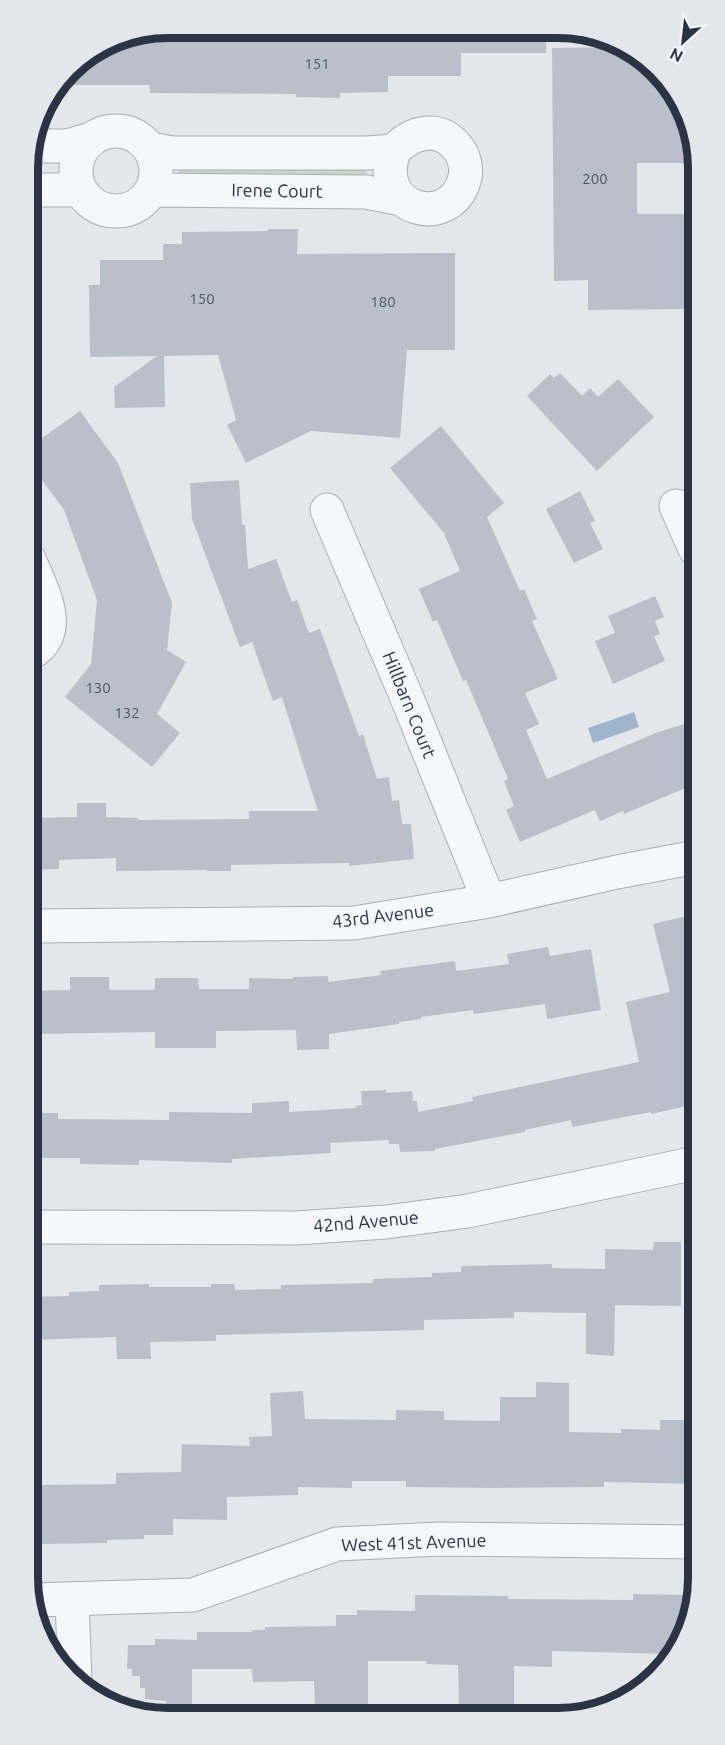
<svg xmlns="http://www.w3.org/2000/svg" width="725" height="1745" viewBox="0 0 725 1745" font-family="Ubuntu,sans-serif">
<rect width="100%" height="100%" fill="#e3e7ec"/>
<path fill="#c9d5c4" d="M180 168H367V173L365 177 178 175Z"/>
<path fill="#9eb4cb" d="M634 712 639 727 593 743 588 728Z"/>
<path fill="#bac0c9" d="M168 27 546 29V53H461V76H388V92L340 93V98L296 97V94L150 93V85H57L75 62 114 38Z
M621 47 650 62 693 131V163H637V214H694V309L588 310V280L554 281 552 48Z
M268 229H298L297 254 455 253V350H407L400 438 311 431 246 463 227 425 236 420 218 355 164 356 165 407 115 408 114 387 157 356 90 357 89 285H100V260H163V244H182V232L268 231Z
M560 373 582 396 590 388 598 397 618 379 654 417 597 471 527 396 550 374 554 378Z
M80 411 118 463 172 603 167 650 186 662 157 714 180 733 152 767 65 697 91 664 97 600 64 510 28 461V448Z
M441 426 504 503 487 517 520 591 524 589 537 619 532 621 558 679 525 693 539 724 526 730 547 779 658 732 695 721V784L624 814 623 811 600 821 595 810 520 842 506 810 514 806 504 781 508 779 466 680 463 681 437 620 433 622 419 589 460 571 444 533 390 468Z
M239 480 242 525H245L248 569 276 559 292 602 297 600 309 633 320 629 359 736 363 734 377 779 389 777 392 801 399 800 402 824H411L414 859 349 866V863L231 865V871H207V870L116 871V858L59 860V869L29 870V818L77 817V803H106V817L138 818V820L249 819V811H318L282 697 273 701 252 642 240 647 192 519 190 483Z
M580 491 595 521 590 523 603 549 574 563 546 509Z
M655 596 664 617 655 621 660 634 654 636 665 661 613 684 595 641 615 633 608 616Z
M696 914V1104L651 1114V1112L572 1127 571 1120 525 1130V1132L435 1149V1151L400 1152 399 1144H389V1140L330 1143 331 1153 232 1159V1163L139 1160V1165L80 1164V1158H30V1115H34V1113H58V1119L169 1120V1112L252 1113V1103L289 1101V1112L356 1108V1106L362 1105 361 1091 386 1090V1093L412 1091 413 1101H417L418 1112 473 1101 472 1097 639 1062 626 1002 670 992 653 924Z
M548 947 550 956 591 949 601 1010 547 1019 545 1004 474 1014 473 1010 421 1017V1019L399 1022V1024L329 1034V1049L297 1050 296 1030 216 1031V1048H155V1032L30 1034V991L70 990V977H109V990H155V978H198L199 989H249V978L293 979V977L328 976 329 982 381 975 380 971 455 961 456 971 509 964 507 954Z
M654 1242H681V1306L615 1305 614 1356 586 1354V1313L514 1312V1318L424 1320V1330L216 1335V1341L150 1342 151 1359H117L116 1337 31 1340V1297L69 1296V1292L99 1291V1285L149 1284V1287H211V1284H234L235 1290 281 1289V1285L372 1283 373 1279 432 1277V1273L461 1272V1266L552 1264V1268L605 1269V1249L653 1250Z
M536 1382 569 1383V1432L621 1433V1429L660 1430V1420H697V1484L604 1482V1487L493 1488 406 1487V1481H352V1488L298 1487V1495L227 1497V1520L173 1519V1535H144V1539L107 1540V1543L41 1544 40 1485 116 1484V1473L181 1472 182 1444 250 1446 249 1437 272 1436 270 1393 303 1391 305 1419 396 1420V1410L444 1411V1420L500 1421V1397H536Z
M633 1594 694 1595 670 1654 552 1651V1667L514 1666V1714H462V1707H459L458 1665 426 1664V1661H368V1708L315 1709 314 1681 253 1682 252 1669H192V1705H166V1701L145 1699V1688H140V1676H132V1669H127L128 1645H155V1639L197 1640V1632H252V1630H265V1627L336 1626V1615H357V1610L415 1611V1595L508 1596V1599L633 1600Z"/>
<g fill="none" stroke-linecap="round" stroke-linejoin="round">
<g stroke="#a8aeb6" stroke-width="35">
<path id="minor" d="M76 171a40 40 0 1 1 80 0a40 40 0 1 1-80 0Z
M31 146H67L91 139
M150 149 172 153H367L394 151C412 131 439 125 457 147 464 155 467 167 465 177 453 231 372 212 394 151
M27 190H80
M152 190 366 192 402 199
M676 506 695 549
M327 510 407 698 489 901
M29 559C41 588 68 634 29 654
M30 926 354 923 489 901 617 872 696 857
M32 1600 193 1595 337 1544 439 1539 698 1542
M72 1600 75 1680"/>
</g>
<g stroke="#a8aeb6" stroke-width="35">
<path id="tertiary" d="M31 1227 296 1228 386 1222 468 1211 696 1163"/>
</g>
<use href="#minor" stroke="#f6f7fa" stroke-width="33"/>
<use href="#tertiary" stroke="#f6f7fa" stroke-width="33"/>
</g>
<g text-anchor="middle" stroke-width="4.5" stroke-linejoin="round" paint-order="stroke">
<g font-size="15" fill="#4f5765">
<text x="317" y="69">151</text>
<text x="595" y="184">200</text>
<text x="202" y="304">150</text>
<text x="383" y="307">180</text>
<text x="98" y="693">130</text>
<text x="127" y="718">132</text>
</g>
<g font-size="18" fill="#2b3444" stroke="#f3f6f9">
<text transform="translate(277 191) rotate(1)" y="6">Irene Court</text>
<text transform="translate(409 705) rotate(68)" y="6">Hillbarn Court</text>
<text transform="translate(383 916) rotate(-7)" y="6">43rd Avenue</text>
<text transform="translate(366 1222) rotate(-5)" y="6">42nd Avenue</text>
<text transform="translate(414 1543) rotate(-2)" y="6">West 41st Avenue</text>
</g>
</g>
<path d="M0 0H725V1745H0ZM168 38H558A130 130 0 0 1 688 168V1578A130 130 0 0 1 558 1708H168A130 130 0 0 1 38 1578V168A130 130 0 0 1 168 38Z" fill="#e3e6eb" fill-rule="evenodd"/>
<path fill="none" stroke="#2b3444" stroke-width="8" d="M168 38H558A130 130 0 0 1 688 168V1578A130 130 0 0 1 558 1708H168A130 130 0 0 1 38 1578V168A130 130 0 0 1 168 38Z"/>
<g transform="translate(683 42) rotate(207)" stroke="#f3f6f9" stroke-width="4.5" paint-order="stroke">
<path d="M0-4.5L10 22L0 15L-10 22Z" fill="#2b3444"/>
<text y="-9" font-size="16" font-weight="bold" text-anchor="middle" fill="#2b3444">N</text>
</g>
</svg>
